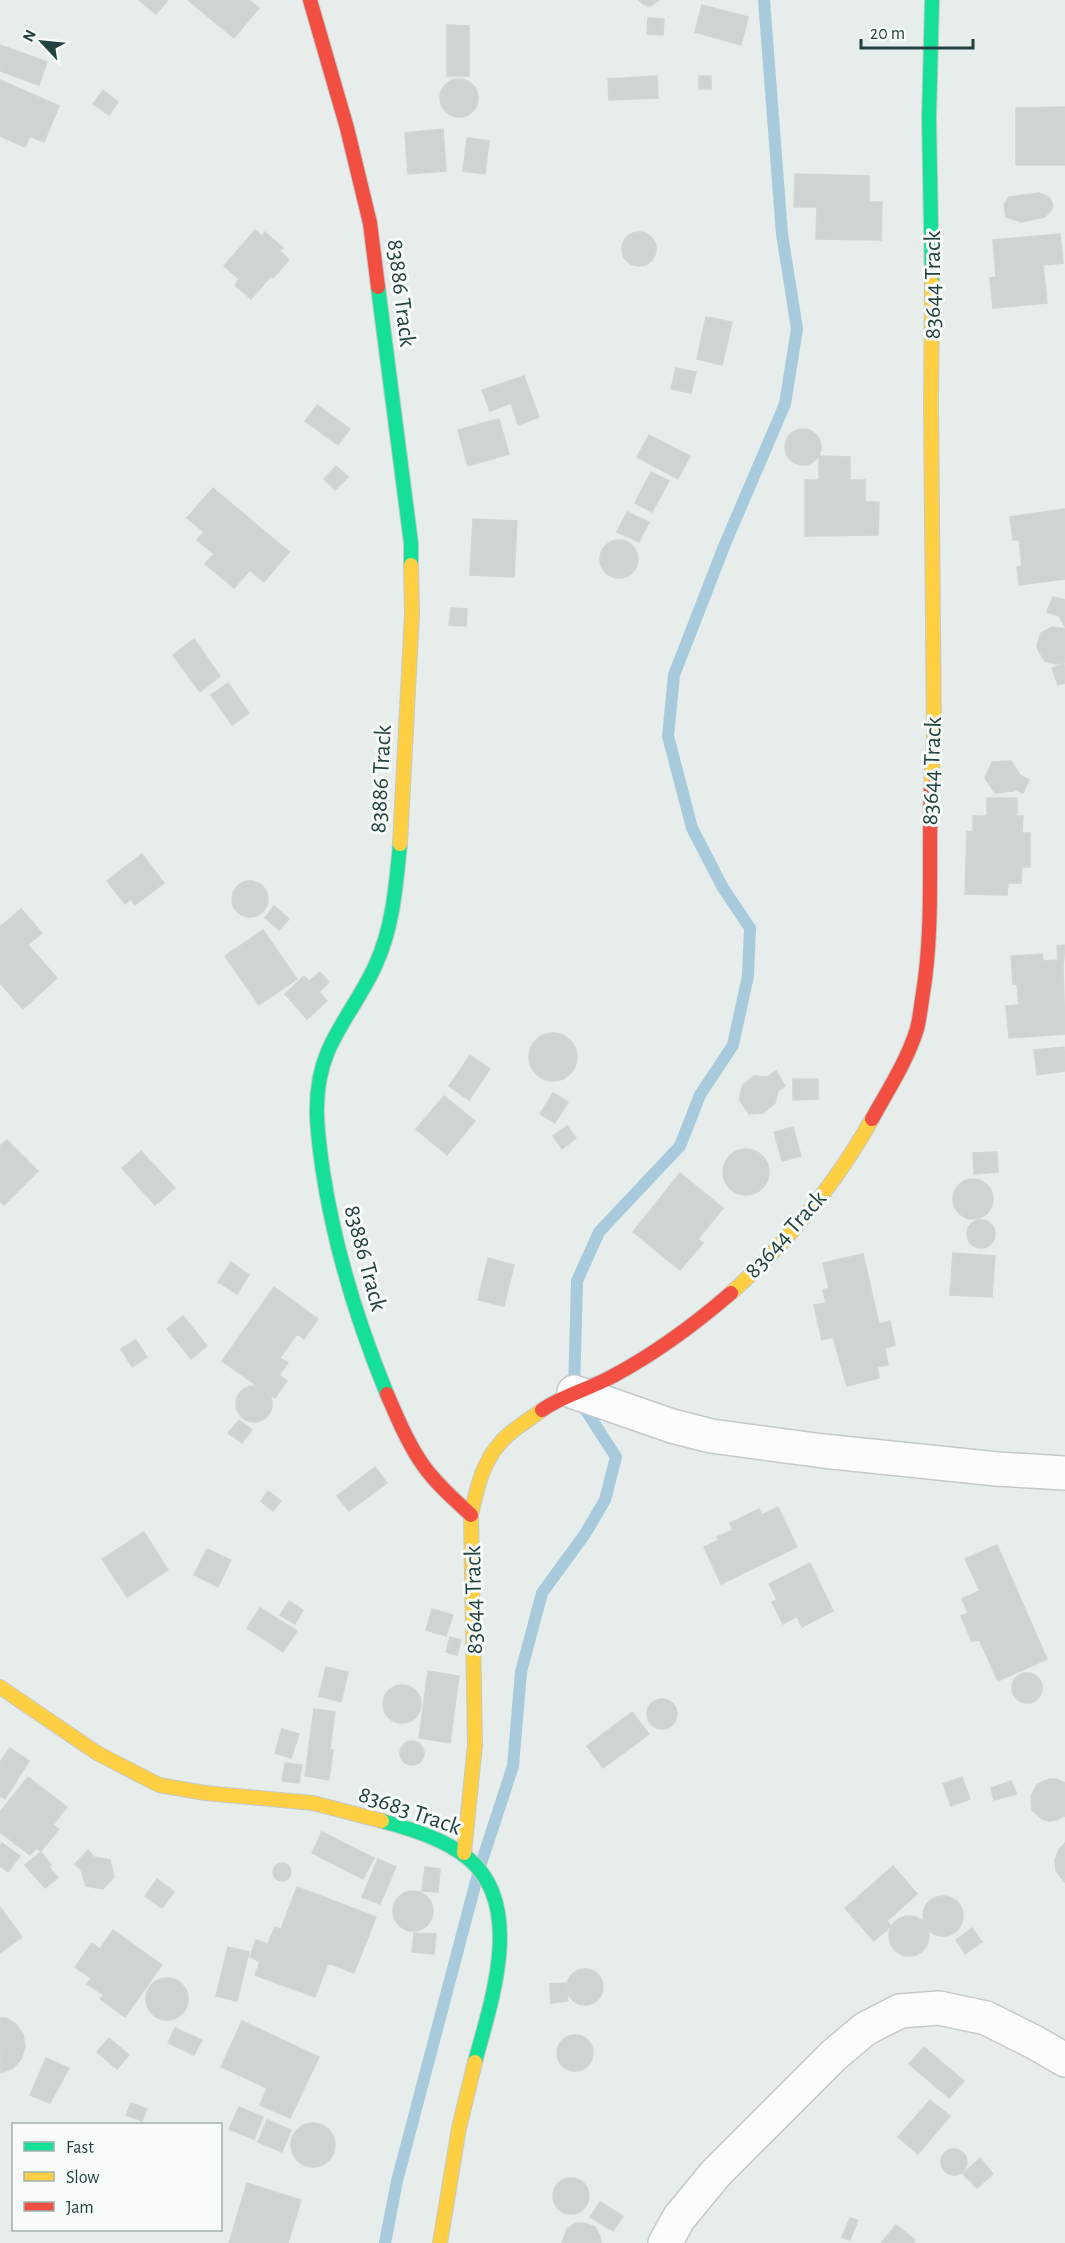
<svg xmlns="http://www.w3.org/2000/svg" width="1065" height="2243" viewBox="0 0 1065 2243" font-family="'Alegreya Sans',sans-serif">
<rect width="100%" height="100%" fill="#e7edeb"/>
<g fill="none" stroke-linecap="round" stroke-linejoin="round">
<path stroke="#a7cbdc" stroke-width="12" d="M385 2243 397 2181 479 1870 513 1766 521 1672 542 1593 585 1534 605 1500 616 1457 574 1392 577 1281 599 1232 680 1146 700 1095 733 1045 748 976 750 928 723 888 692 828 668 736 674 675 725 544 785 404 797 329 782 234 764 0"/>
</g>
<path fill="#ced4d2" stroke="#d0d6d4" stroke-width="1.5" d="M139 0H168L156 14Z
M188 0H249L259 8 234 38Z
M639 0H659L650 6 643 4Z
M702 5 748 17 741 45 695 32Z
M648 18 664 19 663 35 647 34Z
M447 25 469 26V76H447Z
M0 45 47 62 39 85 0 71Z
M657 76 658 98 609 100 608 79Z
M699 76H711V89H699Z
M440 98a19 19 0 1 1 38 0a19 19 0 1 1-38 0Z
M0 80 59 106 44 142 30 136 25 147 0 136Z
M103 90 118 102 109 115 93 104Z
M1065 107V165H1016V108Z
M443 129 446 171 408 174 405 133Z
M467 138 489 141 485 174 463 171Z
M795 174 869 176V202H882L881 240 816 239 817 207H794Z
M1039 193 1049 197 1053 205 1052 209 1045 217 1021 222 1006 217 1004 205 1009 197Z
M255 230 262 236 265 232 283 248 280 251 289 260 273 278 271 276 251 299 235 285 239 279 224 266Z
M622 249a17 17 0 1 1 34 0a17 17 0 1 1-34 0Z
M1060 234 1063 263 1043 265 1047 303 993 308 990 278 996 277 993 240Z
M706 317 732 322 722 365 697 359Z
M676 368 696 372 691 393 671 389Z
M524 376 539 417 518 425 511 403 490 411 482 390Z
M317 405 350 429 338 445 305 421Z
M499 419 509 454 468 466 458 430Z
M785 447a18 18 0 1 1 36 0a18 18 0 1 1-36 0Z
M649 435 690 456 678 479 637 457Z
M819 456 850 457V480H865V502H879L878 535 805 536V480H819Z
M336 466 348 477 335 490 324 479Z
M651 472 669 481 652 512 635 503Z
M213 488 289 552 264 582 250 570 234 588 205 564 214 554 197 540 204 532 187 518Z
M1065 509V579L1019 585 1017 567 1022 566 1019 540H1013L1010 517Z
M627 512 649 522 639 542 617 532Z
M473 519 517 521 514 577 470 575Z
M600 559a19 19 0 1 1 38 0a19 19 0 1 1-38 0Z
M1053 597 1065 600V627L1059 616 1047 612Z
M451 608 467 609 466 626 449 625Z
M1052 627 1065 629V662L1062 663 1056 664 1045 661 1038 650 1037 645 1041 633Z
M194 639 220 676 200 692 173 655Z
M1064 664 1065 683 1058 685 1052 668Z
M228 683 249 713 232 725 211 695Z
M1011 761 1020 775 1029 780 1023 793 1014 789 1013 791 995 793 985 778 992 762Z
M987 798H1017V816H1023L1022 833H1030V867H1022L1021 883H1008L1007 895 965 894 967 832 973 831V816H987Z
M142 854 164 883 135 905 131 899 125 904 107 881Z
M232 899a18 18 0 1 1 36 0a18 18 0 1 1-36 0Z
M274 906 289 919 279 930 265 918Z
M21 909 42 933 28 945 57 978 23 1009 0 983V927Z
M263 930 297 979 259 1005 225 956Z
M1065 945 1063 966 1065 1034 1009 1038 1006 1006 1019 1005 1017 984H1013L1011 956 1042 954 1043 961 1058 960 1057 946Z
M320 972 329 982 319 992 327 1001 307 1019 285 994 304 976 309 981Z
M529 1057a24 24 0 1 1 48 0a24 24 0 1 1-48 0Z
M1064 1047 1065 1071 1037 1075 1034 1050Z
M470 1055 490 1069 469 1100 449 1086Z
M776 1071 785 1086 778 1091 775 1103 763 1113 749 1114 739 1099 743 1085 754 1076 767 1077Z
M793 1079H818V1099L793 1100Z
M553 1093 568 1102 555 1123 540 1114Z
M444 1096 475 1121 447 1155 416 1129Z
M567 1126 576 1138 562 1149 553 1136Z
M793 1127 801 1156 782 1161 774 1132Z
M7 1140 38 1171 4 1205 0 1201V1146Z
M723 1172a23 23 0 1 1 46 0a23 23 0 1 1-46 0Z
M141 1151 175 1188 155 1205 122 1168Z
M997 1152 998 1172 974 1174 973 1153Z
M680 1173 723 1208 698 1239 703 1243 680 1270 633 1232Z
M953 1199a20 20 0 1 1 40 0a20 20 0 1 1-40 0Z
M967 1234a14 14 0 1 1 28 0a14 14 0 1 1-28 0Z
M953 1253 995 1256 992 1297 950 1295Z
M863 1254 879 1324 890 1321 895 1345 885 1348 888 1365 877 1367 879 1378 847 1386 833 1337 822 1340 814 1305 826 1303 823 1290 829 1288 823 1263Z
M488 1258 514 1265 504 1306 478 1300Z
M231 1262 249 1275 237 1294 218 1282Z
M274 1287 318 1319 304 1339 297 1334 280 1358 288 1363 279 1375 287 1381 275 1398 222 1361Z
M183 1316 207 1346 191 1359 167 1329Z
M136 1340 147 1357 132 1367 121 1349Z
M236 1404a18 18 0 1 1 36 0a18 18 0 1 1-36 0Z
M239 1420 252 1430 242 1443 228 1433Z
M375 1467 387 1483 349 1511 337 1496Z
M268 1491 281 1501 273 1511 261 1501Z
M778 1507 797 1547 721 1584 704 1547 719 1540 717 1537 733 1530 730 1523 759 1509 762 1515Z
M144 1532 168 1570 127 1597 102 1559Z
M997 1545 1047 1659 998 1681 979 1639 972 1642 961 1616 968 1613 962 1599 980 1591 965 1559Z
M207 1549 231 1560 218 1587 194 1575Z
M810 1563 833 1611 802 1627 797 1616 783 1624 772 1602 777 1600 769 1584Z
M289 1601 303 1610 295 1624 280 1615Z
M260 1608 297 1631 283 1652 247 1628Z
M432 1609 453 1615 446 1636 426 1630Z
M450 1637 461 1640 457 1655 446 1652Z
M326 1667 348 1672 341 1702 319 1696Z
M428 1671 459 1676 450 1743 419 1738Z
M1012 1688a15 15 0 1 1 30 0a15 15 0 1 1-30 0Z
M383 1704a19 19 0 1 1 38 0a19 19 0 1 1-38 0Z
M647 1714a15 15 0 1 1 30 0a15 15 0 1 1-30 0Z
M314 1709 335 1712 330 1749 333 1750 329 1780 305 1776Z
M632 1712 649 1734 603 1768 587 1746Z
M282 1729 299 1734 291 1758 275 1753Z
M400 1753a12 12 0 1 1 24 0a12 12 0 1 1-24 0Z
M10 1748 29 1761 5 1799 0 1796V1762Z
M285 1763 302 1765 299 1783 282 1781Z
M28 1777 67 1807 53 1825 59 1829 41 1851 36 1848 30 1855 0 1832V1812Z
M962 1777 970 1799 951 1806 943 1784Z
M1050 1779H1056L1065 1783V1816L1056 1820 1049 1821 1042 1819 1032 1810 1031 1796 1037 1784Z
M1011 1781 1017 1794 994 1800 991 1788Z
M322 1832 374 1858 363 1879 312 1853Z
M2 1843 20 1856 8 1872 0 1866V1846Z
M1065 1843V1882L1056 1871 1055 1860 1059 1850Z
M88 1850 94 1857 110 1860 114 1877 103 1889 86 1886 81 1870 75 1864Z
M41 1852 51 1865 49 1867 58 1878 45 1888 25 1865Z
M378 1859 396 1867 380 1904 362 1897Z
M273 1872a9 9 0 1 1 18 0a9 9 0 1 1-18 0Z
M893 1866 917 1894 887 1921 891 1926 874 1941 845 1908Z
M425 1867 440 1869 438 1892 422 1891Z
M157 1879 174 1892 162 1908 145 1896Z
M297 1887 376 1917 354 1973 328 1963 315 1997 255 1975 260 1962 250 1957 256 1940 268 1944 275 1927 281 1929Z
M393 1911a20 20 0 1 1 40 0a20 20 0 1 1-40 0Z
M923 1916a20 20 0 1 1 40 0a20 20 0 1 1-40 0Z
M0 1907 22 1937 0 1953Z
M889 1936a20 20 0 1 1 40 0a20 20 0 1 1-40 0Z
M972 1928 982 1942 965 1954 956 1940Z
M113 1930 162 1965 125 2017 100 1999 104 1995 87 1984 91 1978 75 1967 92 1943 100 1949Z
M414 1933 436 1934 434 1954 412 1952Z
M228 1947 249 1952 237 2001 216 1996Z
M567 1987a18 18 0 1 1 36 0a18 18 0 1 1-36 0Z
M146 1999a21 21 0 1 1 42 0a21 21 0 1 1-42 0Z
M566 1983 568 2001 551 2003 550 1984Z
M0 2018H6L16 2024 23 2034 25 2047 21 2059 13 2068 1 2073Z
M242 2021 319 2057 290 2118 260 2105 267 2088 221 2067Z
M175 2028 202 2040 194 2055 168 2043Z
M557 2053a18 18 0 1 1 36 0a18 18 0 1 1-36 0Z
M109 2038 129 2055 117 2069 97 2052Z
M924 2047 964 2081 949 2098 909 2064Z
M46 2058 69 2068 50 2103 30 2095Z
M930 2100 950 2116 918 2154 898 2137Z
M131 2103 147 2109 142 2121 126 2115Z
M239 2107 263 2117 254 2139 229 2129Z
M267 2120 291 2130 282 2152 258 2142Z
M291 2145a22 22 0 1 1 44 0a22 22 0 1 1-44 0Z
M941 2162a13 13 0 1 1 26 0a13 13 0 1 1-26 0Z
M980 2158 993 2174 977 2188 963 2174Z
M553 2196a18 18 0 1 1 36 0a18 18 0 1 1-36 0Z
M247 2183 301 2200 288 2243H229Z
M600 2202 623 2216 613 2231 590 2217Z
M850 2218 858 2220 850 2240 842 2237Z
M575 2223H585L595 2227 600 2236 601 2243H562L567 2229Z
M896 2225 915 2240 913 2243H881Z"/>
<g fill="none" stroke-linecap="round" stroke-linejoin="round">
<g stroke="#c4cac8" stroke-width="36">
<path id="street" d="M574 1392 672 1426 711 1436 823 1451 997 1469 1065 1473
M665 2243 679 2218 716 2173 834 2055 865 2029 900 2011 939 2008 986 2018 1034 2042 1065 2060"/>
</g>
<g stroke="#c3cac9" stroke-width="16">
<path id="fast" d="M932 0 929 118 932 283
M378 287 411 543V565
M387 1394C357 1321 335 1250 323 1172 317 1131 311 1091 328 1051 341 1021 363 994 376 964 393 927 396 885 400 844
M382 1821C411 1829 445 1839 469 1859 525 1907 491 2002 475 2062"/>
</g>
<g stroke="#c3cac9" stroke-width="16">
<path id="slow" d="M931 787 934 738 931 405 932 283
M400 844 412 614 411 565
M731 1293C786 1243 836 1184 872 1119
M0 1687 97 1753 159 1785 205 1793 313 1803 382 1821
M464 1853 475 1745 471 1515C477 1488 482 1463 501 1442 512 1429 529 1420 542 1410
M440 2243 459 2128 475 2062"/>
</g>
<g stroke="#c3cac9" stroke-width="16">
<path id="jam" d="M310 0 347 128 370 223 378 287
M872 1119C888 1090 907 1061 917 1029 920 1017 921 1005 923 993 934 925 928 856 931 787
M387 1394C397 1417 408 1444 423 1465 436 1484 454 1499 471 1515
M542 1410C563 1395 590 1389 613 1376 656 1353 694 1325 731 1293"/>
</g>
<use href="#street" stroke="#fbfcfc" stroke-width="33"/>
<use href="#fast" stroke="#16e098" stroke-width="14"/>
<use href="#slow" stroke="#ffcf43" stroke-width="14"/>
<use href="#jam" stroke="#f24e42" stroke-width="14"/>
</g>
<g text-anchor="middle" stroke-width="6" stroke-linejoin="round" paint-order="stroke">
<g font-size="24" fill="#23423f" stroke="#f7fbf9">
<text transform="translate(932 285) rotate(-90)" y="8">83644 Track</text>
<text transform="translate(402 293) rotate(83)" y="8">83886 Track</text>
<text transform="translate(931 771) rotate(-88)" y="8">83644 Track</text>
<text transform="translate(380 779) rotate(-87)" y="8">83886 Track</text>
<text transform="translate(785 1234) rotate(-48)" y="8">83644 Track</text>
<text transform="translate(366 1258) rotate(75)" y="8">83886 Track</text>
<text transform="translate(473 1600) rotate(-91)" y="8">83644 Track</text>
<text transform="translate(410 1810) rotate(19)" y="8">83683 Track</text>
</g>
</g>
<rect x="12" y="2123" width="210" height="108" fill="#f7fbf9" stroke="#a2b1af" stroke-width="1.5"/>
<rect x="24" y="2142" width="30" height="9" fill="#16e098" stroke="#a2b1af" stroke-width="1.5"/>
<text x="66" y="2153" font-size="18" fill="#23423f">Fast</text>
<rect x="24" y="2172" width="30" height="9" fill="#ffcf43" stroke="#a2b1af" stroke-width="1.5"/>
<text x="66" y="2183" font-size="18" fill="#23423f">Slow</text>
<rect x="24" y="2202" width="30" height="9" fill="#f24e42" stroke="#a2b1af" stroke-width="1.5"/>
<text x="66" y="2213" font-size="18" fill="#23423f">Jam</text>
<g transform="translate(42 42) rotate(296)" stroke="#f7fbf9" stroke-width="4.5" paint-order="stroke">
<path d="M0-4.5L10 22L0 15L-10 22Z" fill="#23423f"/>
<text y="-9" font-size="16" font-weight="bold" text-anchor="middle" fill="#23423f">N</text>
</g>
<path d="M861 39v9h112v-9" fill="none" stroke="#23423f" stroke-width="3"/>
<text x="870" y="39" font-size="18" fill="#23423f" stroke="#f7fbf9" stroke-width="4.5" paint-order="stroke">20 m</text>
</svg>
